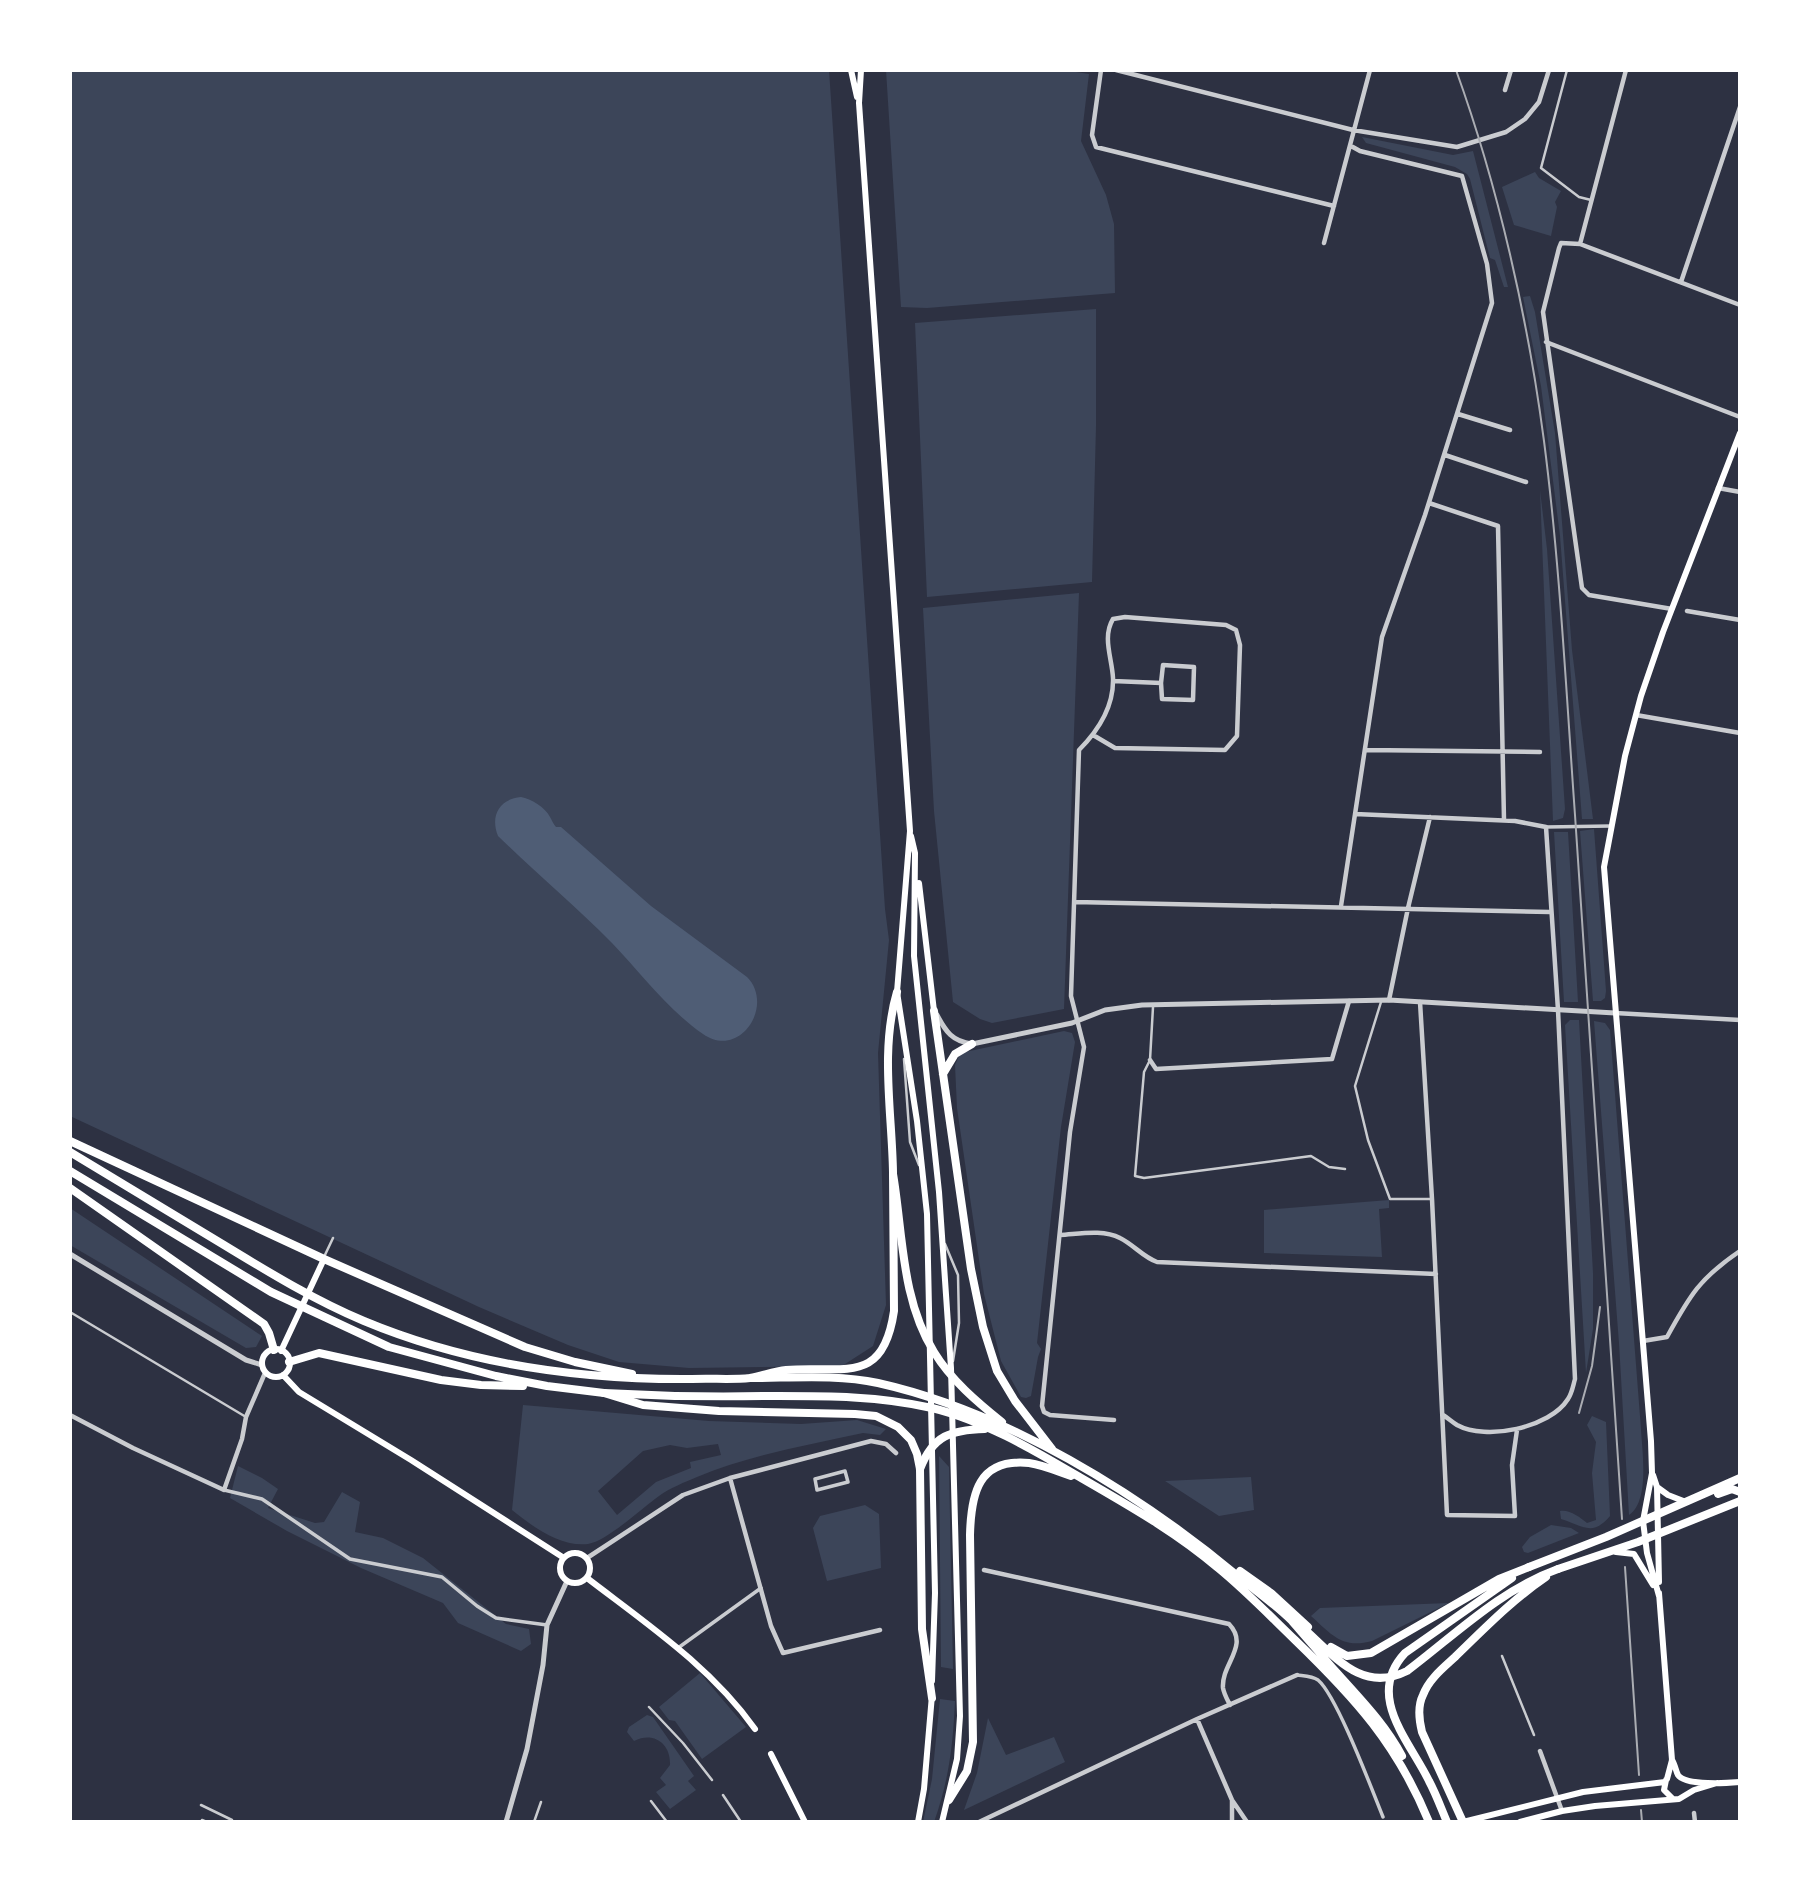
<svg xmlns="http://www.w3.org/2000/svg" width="1810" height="1892" viewBox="0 0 1810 1892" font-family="'Exo 2',sans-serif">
<rect width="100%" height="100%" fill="#2d3142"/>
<path fill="#3c4559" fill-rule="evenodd" d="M70 70H829L885 909 889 940 878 1053 886 1305 873 1346 842 1366 689 1368 619 1362 568 1345 479 1307 70 1116Z
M886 70H1063L1089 74 1081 141 1106 195 1114 224 1115 293 927 308 901 307Z
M1362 137 1453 155 1473 151 1508 287H1504L1495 260 1490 258 1470 179 1467 174 1455 167 1366 143Z
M1535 172 1539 178 1561 191 1555 202 1557 207 1551 236 1514 225 1502 187Z
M1530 296 1535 312 1555 433 1572 650 1593 819H1582L1560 536 1541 386 1523 297Z
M1096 309V426L1092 582 927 597 915 323Z
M1540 490 1547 549 1565 809 1563 818 1553 821Z
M1079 593 1064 1009 992 1023 980 1019 953 1002 934 811 923 608Z
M1594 829 1606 991 1605 998 1601 1001H1593L1580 831Z
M1554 832H1568L1578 1002H1564Z
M1570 1020H1579L1593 1273V1329L1586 1373 1565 1025Z
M1594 1021 1605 1023 1610 1030 1641 1429C1642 1451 1650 1501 1629 1515L1619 1343Z
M1064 1031 1072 1033 1075 1042 1061 1127 1037 1343 1041 1349 1038 1357 1031 1396 1026 1398 1021 1397 1001 1361 984 1294 957 1108 955 1065 959 1056 965 1052Z
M1389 1200V1208L1379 1209 1382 1257 1264 1253V1210Z
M70 1208 262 1336 256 1347 246 1348 70 1245Z
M523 1405 709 1421 801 1424 857 1420 886 1429 880 1435 863 1433C808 1445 750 1455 697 1477 685 1482 670 1488 659 1496 642 1508 607 1541 588 1544 560 1547 533 1527 512 1510ZM718 1444 721 1455 690 1462 691 1468 656 1482 617 1515 598 1491 643 1451 670 1445 687 1448Z
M1592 1416 1606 1422 1610 1516C1592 1537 1584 1526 1561 1519L1560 1511C1569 1509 1580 1517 1587 1523L1596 1520 1592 1473 1596 1442 1587 1425Z
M939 1456 949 1467 953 1669 941 1667Z
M238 1466 262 1478 278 1489 268 1508 315 1523 324 1522 342 1492 360 1502 355 1532 383 1538 423 1558 506 1624 529 1629 531 1644 521 1651 458 1623 443 1603 361 1568 287 1531 230 1498Z
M1251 1477 1254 1510 1219 1516 1165 1481Z
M865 1505 879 1514 881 1568 827 1581 813 1528 820 1516Z
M1551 1525 1571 1528 1579 1533 1528 1553 1524 1552 1522 1547 1530 1537Z
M1449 1603 1372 1641C1342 1649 1332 1635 1311 1616L1320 1608Z
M700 1673 746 1727 702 1759 675 1721 669 1720 659 1707Z
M940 1699 955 1701C953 1745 949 1780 934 1822H923L932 1779Z
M647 1715 653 1717 694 1776 688 1781 696 1790 670 1809 656 1792 666 1785 660 1778 670 1765C671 1744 654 1731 634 1741L627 1732 629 1727Z
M988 1718 1006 1755 1054 1737 1065 1762 964 1810 977 1773Z"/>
<path fill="#4f5d75" d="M521 797C531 799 545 807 550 817 552 820 553 824 556 827H561L651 906 747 977C775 1005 740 1060 703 1034 669 1011 640 972 612 943 575 906 535 872 498 836 490 816 499 799 521 797Z"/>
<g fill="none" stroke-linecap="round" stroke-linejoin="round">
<path stroke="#caccd0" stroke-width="2.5" d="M1567 70 1541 168 1579 197 1591 200
M1381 1002 1355 1086 1368 1140 1390 1199H1432
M1153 1007 1150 1060 1144 1072 1135 1176 1144 1178 1311 1156 1329 1167 1345 1169
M904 1059 910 1142 919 1165
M945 1244 958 1275 959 1323 953 1361
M324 1257 333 1238
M70 1312 246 1417
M1502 1656 1534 1735
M649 1707 683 1743 712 1780
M723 1795 741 1822
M651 1801 667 1822
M201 1805 232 1820 233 1822
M202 1820 207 1822
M534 1822 541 1802"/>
<path stroke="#caccd0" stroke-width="3.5" d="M1546 827 1610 826
M845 1471 848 1482 817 1490 815 1479Z
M224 1490 262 1499 350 1559 442 1577 477 1606 496 1618 547 1625
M678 1648 761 1588
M1297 1675C1304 1676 1312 1676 1318 1680 1337 1696 1372 1790 1383 1817"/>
<path stroke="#caccd0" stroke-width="4.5" d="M1101 70 1092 135 1096 147 1334 206
M1116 70 1353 130 1457 147 1506 132 1525 119 1539 102 1549 70
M1505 90 1511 70
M1324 243 1370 70
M1580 244 1626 70
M1681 282 1740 107
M1546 342 1740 417
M1458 414 1510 430
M1445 455 1526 482
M1718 488 1740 492
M1429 503 1498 526 1504 820
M1672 609 1589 595 1582 588 1543 312 1559 248 1561 243 1580 244 1740 305
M1687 611 1740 620
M1113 681 1161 683 1163 665 1194 667 1193 700 1162 699 1161 683
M1636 715 1740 733
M1093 735 1115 748 1225 750 1237 736 1240 645 1236 630 1226 625 1125 617 1113 619C1102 637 1112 658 1113 678 1114 707 1099 730 1079 750L1071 996 1084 1047 1070 1132 1042 1406 1044 1412 1050 1415 1114 1420
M1365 750 1540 752
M1355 814 1515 821 1546 827 1558 1010 1575 1379C1573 1386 1572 1393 1568 1399 1550 1428 1486 1441 1457 1425 1452 1422 1448 1418 1443 1415
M1075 902 1550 912
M1341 906 1382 637 1425 515 1492 303 1487 264 1462 176 1360 151 1351 146
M1389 1000 1408 908 1430 817
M1420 1002 1432 1199 1447 1515 1515 1516 1512 1465 1517 1430
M1615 1013 1740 1020
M1150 1060 1156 1069 1332 1059 1349 1001
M1060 1235C1079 1234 1103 1229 1120 1238 1134 1245 1143 1257 1157 1262L1436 1274
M1643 1341 1667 1337C1690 1295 1700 1278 1740 1251
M70 1415 133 1448 224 1490 242 1439 246 1417 265 1373
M730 1478 771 1626 783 1653 880 1630
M587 1558 683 1495 730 1478 871 1441 886 1444 896 1453
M984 1570 1229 1624C1250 1646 1221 1664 1223 1688 1224 1694 1227 1699 1230 1705
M1197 1719 1232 1800 1247 1822
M1540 1751 1562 1811
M1232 1801V1822
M1694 1813 1695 1822
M979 1822 1197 1719 1297 1675"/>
<path stroke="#caccd0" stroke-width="5" d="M937 1015C946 1032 952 1041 972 1044L1072 1023 1105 1010 1142 1005 1389 1000 1615 1013
M70 1254 246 1360 262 1365
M506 1822 527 1749 543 1665 547 1625 567 1581"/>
<path stroke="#fff" stroke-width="6" d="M851 70 857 97
M861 70 859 103 910 831 897 992 917 1121 927 1214 935 1593 932 1681
M911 836 915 853 914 956 939 1192 951 1368 960 1716 957 1759 942 1822
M919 883 934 1011
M262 1363a14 14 0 1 1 28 0a14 14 0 1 1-28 0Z
M281 1351 324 1259
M283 1375 299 1392 411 1460 564 1558
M1653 1475 1657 1487 1659 1582
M1657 1487 1668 1495 1686 1502
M1616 1552 1634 1554 1653 1585
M560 1568a15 15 0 1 1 30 0a15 15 0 1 1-30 0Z
M587 1578C647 1624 711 1667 755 1729
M1659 1593 1672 1760 1667 1779
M1659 1596 1647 1553 1643 1521 1652 1473 1651 1441 1604 867 1625 756 1641 696 1663 632 1740 433
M771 1754 805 1822
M1672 1760C1675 1764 1676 1772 1678 1775 1686 1786 1728 1783 1740 1782
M1666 1780 1664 1790 1672 1798
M918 1822 924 1789 932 1695
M1463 1822 1583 1792 1665 1782
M1520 1822 1562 1811 1595 1806 1679 1799 1694 1790 1717 1783"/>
<path stroke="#fff" stroke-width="8" d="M70 1141 324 1259 525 1347 575 1362 632 1374
M70 1152C121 1183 173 1214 224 1245 270 1273 316 1301 364 1321 467 1364 581 1380 692 1379 711 1378 731 1380 750 1378 762 1376 774 1371 786 1370 843 1365 883 1387 894 1311 894 1265 893 1219 893 1172 892 1113 880 1050 897 992
M70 1171 271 1292 389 1347 496 1376 547 1386 604 1393 643 1405 719 1411 855 1414 876 1416 898 1427 911 1440 917 1454 920 1469 922 1629 932 1698
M70 1188 264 1324 269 1333 274 1350
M289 1362 319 1353 441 1380 481 1385 523 1386
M1718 1494 1732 1489 1740 1492
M1529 1567 1606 1537 1740 1478
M1558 1569 1638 1542 1740 1501"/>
<path stroke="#fff" stroke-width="8" d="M934 1011 971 1269 983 1327 997 1371 1015 1401 1052 1449
M943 1074 955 1054 972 1044
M893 1174C903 1233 901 1299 934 1352 951 1380 977 1402 1002 1422
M751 1378C792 1378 837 1374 878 1383 1007 1412 1138 1493 1239 1577 1256 1591 1276 1605 1292 1621 1307 1638 1322 1656 1337 1673 1361 1700 1385 1724 1402 1756
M604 1393C657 1396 710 1397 763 1396 819 1396 876 1395 932 1408 982 1420 1032 1449 1076 1475 1124 1503 1175 1531 1218 1568 1245 1590 1270 1616 1295 1640 1355 1698 1397 1744 1429 1822
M920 1469C933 1435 951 1430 985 1429
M1240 1571 1271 1593 1308 1627
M1302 1627C1334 1655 1361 1694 1407 1671 1456 1634 1500 1590 1558 1569
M1331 1647 1347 1656 1371 1653 1499 1579 1529 1567
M949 1800 967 1771 973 1742 970 1535C971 1494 978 1458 1029 1463 1043 1465 1057 1471 1071 1476
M1447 1822C1441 1808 1436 1794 1429 1781 1409 1740 1365 1696 1405 1653L1512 1578
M1463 1822 1422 1732C1419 1720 1417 1707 1423 1695 1429 1679 1443 1668 1455 1657 1484 1629 1512 1600 1546 1577"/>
<path stroke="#abadb3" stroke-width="2" d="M1456 70C1498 186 1528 319 1544 441 1560 565 1566 690 1575 815 1592 1049 1607 1284 1622 1519
M1579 1413 1592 1366 1600 1307
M1625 1567 1639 1775
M1641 1810 1642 1822"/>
</g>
<rect width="1810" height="1892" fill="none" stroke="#ffffff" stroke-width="144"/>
</svg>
